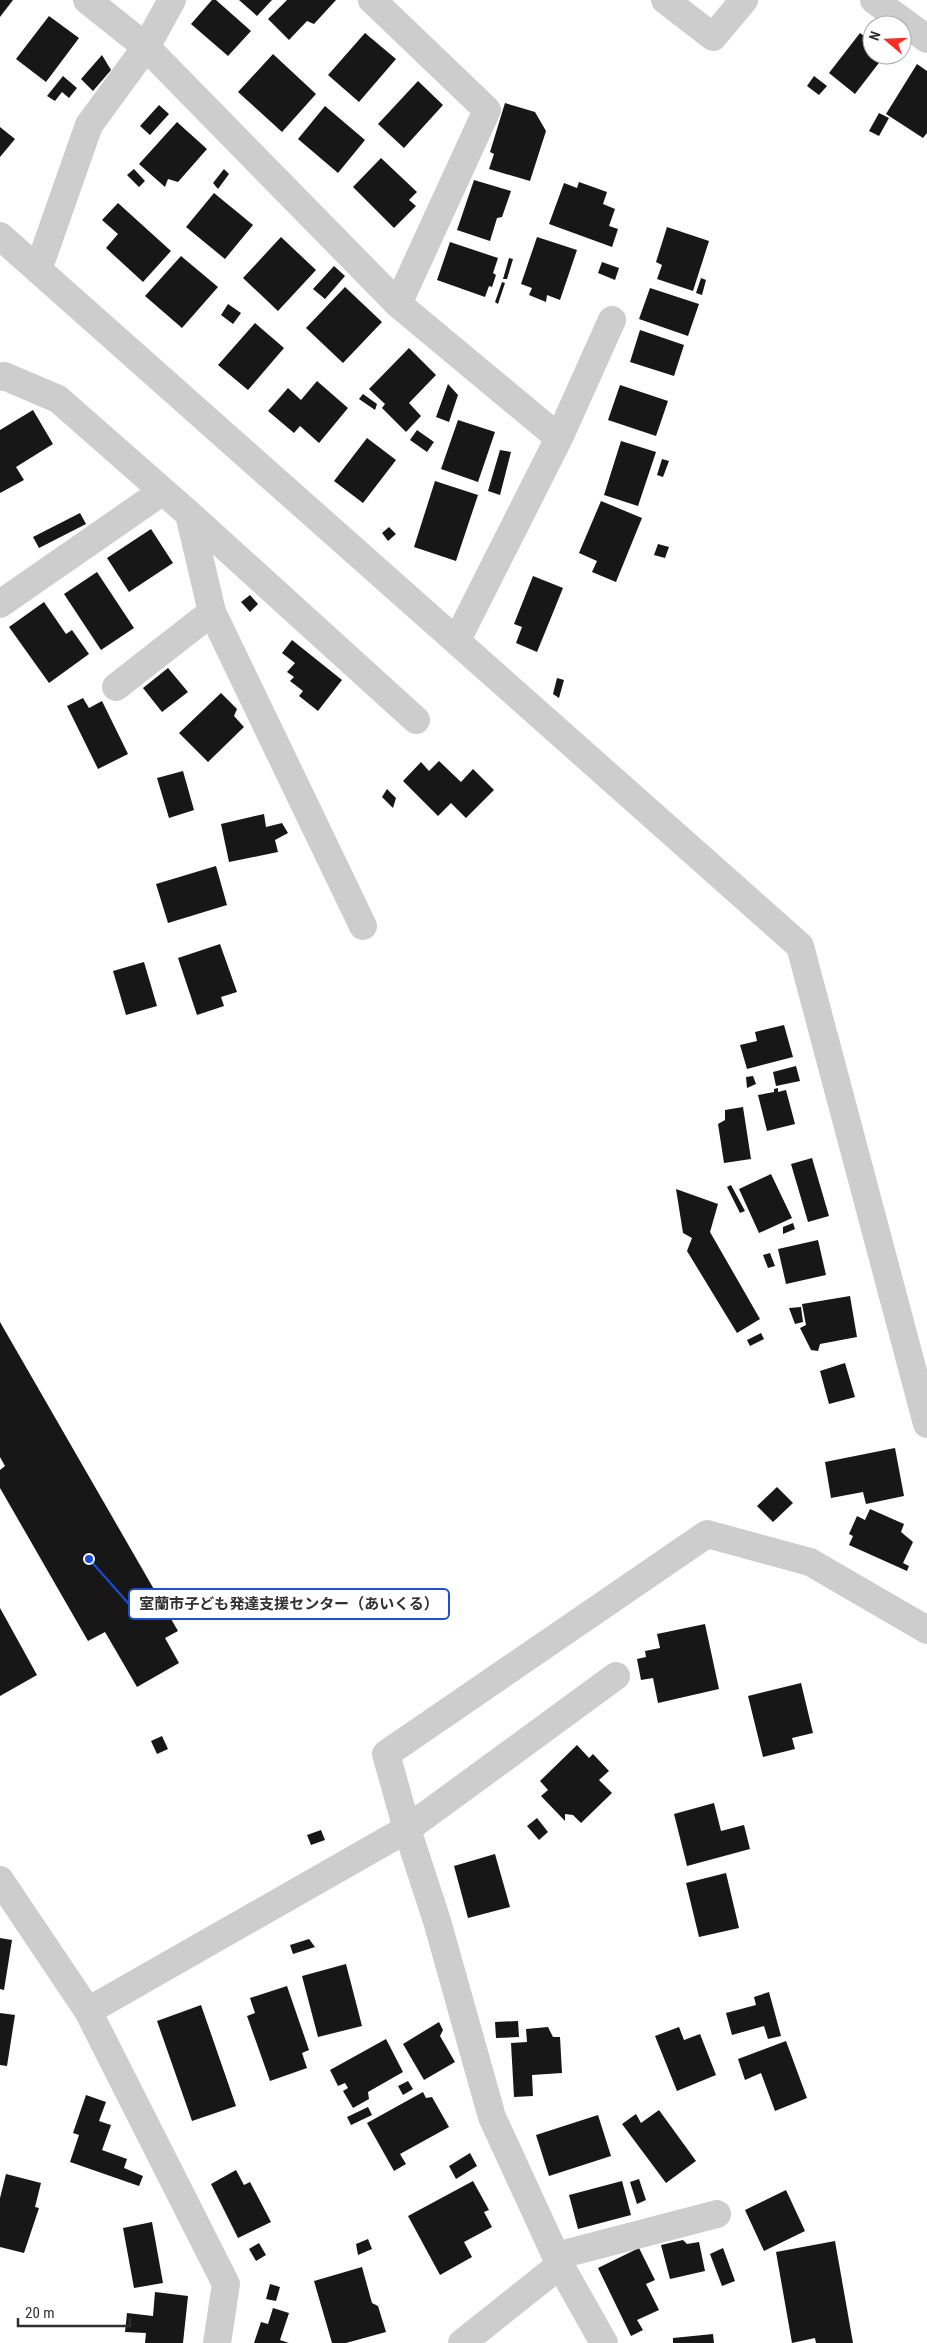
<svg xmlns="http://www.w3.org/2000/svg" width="927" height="2343" viewBox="0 0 927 2343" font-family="'Roboto Condensed','Noto Sans JP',sans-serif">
<rect width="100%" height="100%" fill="#fff"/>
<path fill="#171717" d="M0 0H13L0 17Z
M212 0H216L251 31 228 56 191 24Z
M239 0H272L257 16Z
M287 0H336L314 24 307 21 289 40 268 19Z
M49 16 79 38 46 82 16 59Z
M365 33 396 59 359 102 328 75Z
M860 33 872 42V55H885L855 94 829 73Z
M273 54 316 94 282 132 238 92Z
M102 55 111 70 93 91 81 79Z
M917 64 927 71V133L923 138 886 114Z
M63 76 77 88 69 98 62 92 55 101 47 96Z
M814 76 827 86 819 95 807 86Z
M418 81 443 105 404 148 378 124Z
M505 103 535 112 546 131 530 181 489 169 494 154 490 152Z
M159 105 169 114 150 135 140 126Z
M325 106 365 140 338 173 298 139Z
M879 113 889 118 879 136 869 131Z
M177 122 207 149 178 182 168 179 165 187 139 164Z
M0 127 15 139 0 157Z
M381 158 417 192 409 200 416 206 394 228 353 187Z
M134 169 145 181 139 187 127 175Z
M224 169 229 174 218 189 213 183Z
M474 180 511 191 502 217 497 218 490 241 457 230Z
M579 182 607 192 603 204 615 209 609 226 618 229 612 247 549 224 564 183 577 188Z
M214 193 253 225 225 259 186 227Z
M118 203 171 251 143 282 106 248 118 234 102 220Z
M667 227 709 241 693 291 657 279 662 265 656 262Z
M281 237 316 270 278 311 243 278Z
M537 237 577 250 560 300 547 295 546 302 529 295 532 288 521 284Z
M450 242 498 258 493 273 496 275 492 287 489 286 485 297 437 280Z
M181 256 218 287 182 328 145 296Z
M509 258 513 259 507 279H503Z
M602 262 619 268 615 280 598 273Z
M334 266 345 276 325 299 313 289Z
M701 278 706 280 702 295 696 293Z
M502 282 505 283 498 304 495 302Z
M345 287 382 322 343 363 306 328Z
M650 288 699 304 688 336 639 319Z
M228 304 241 313 233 324 221 315Z
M255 323 284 348 248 390 218 365Z
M640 330 684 345 674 376 630 362Z
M409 348 436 375 409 403 421 416 406 432 382 408 385 404 369 389Z
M317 381 348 408 319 443 300 426 294 433 268 411 288 388 301 400Z
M448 384 458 395 449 422 436 417Z
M620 385 668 401 656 436 608 420Z
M363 394 377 404 375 410 359 399Z
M33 410 53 444 16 467 24 480 0 493V430Z
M458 420 495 432 478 482 441 469Z
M417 430 434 442 427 452 410 440Z
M367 438 396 460 363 503 334 481Z
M621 441 656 452 638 506 604 495Z
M500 450 511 452 500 495 488 491Z
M662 459 669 461 663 477 657 475Z
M435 481 478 495 456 561 414 547Z
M601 501 642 518 616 582 592 572 597 561 579 553Z
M80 513 86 524 39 548 33 537Z
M389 527 396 534 388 541 382 533Z
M151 529 173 563 129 592 107 558Z
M658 544 669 547 665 558 654 555Z
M97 572 134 628 101 650 64 594Z
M533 576 563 588 537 652 516 643 522 627 514 624Z
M250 595 258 604 250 612 241 602Z
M44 602 66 634 72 630 89 654 49 683 9 627Z
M292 640 342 680 318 711 299 696 303 691 290 681 294 677 287 672 295 663 282 653Z
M168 668 188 692 162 712 143 688Z
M557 678 564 680 559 698 553 694Z
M221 693 237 709 234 716 244 727 208 762 179 733Z
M83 698 89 708 102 701 128 754 98 769 67 706Z
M439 761 461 782 473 769 494 790 466 818 451 803 438 816 403 781 421 762 429 771Z
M183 771 194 810 169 818 157 778Z
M387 789 396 798 393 808 382 797Z
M264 814 266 827 282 823 288 833 275 840 278 852 229 862 221 824Z
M216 866 227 905 168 923 156 884Z
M220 944 237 992 221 997 224 1006 197 1015 178 958Z
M144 962 157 1006 126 1015 113 971Z
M784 1025 793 1057 747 1069 740 1045 757 1041 755 1032Z
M796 1066 800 1081 776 1086 773 1072Z
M753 1076 756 1084 747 1088 746 1077Z
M778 1088V1092L786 1090 795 1124 767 1131 758 1095 774 1092V1089Z
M743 1107 751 1159 724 1163 718 1124 725 1120V1110Z
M812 1158 829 1216 808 1222 791 1164Z
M771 1174 792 1218 759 1233 739 1189Z
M731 1185 745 1211 740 1213 727 1187Z
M676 1189 718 1204 710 1232 760 1319 737 1333 687 1251 692 1238 683 1233Z
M793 1223 795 1229 783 1234V1227Z
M818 1240 826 1275 786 1284 778 1249Z
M770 1253 775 1266 768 1268 763 1255Z
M850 1296 857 1337 820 1344 818 1351 811 1350 800 1328 806 1325 802 1304Z
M801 1307 803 1322 795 1324 789 1308Z
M0 1322 178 1631 165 1638 179 1663 137 1687 105 1632 88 1641 0 1488V1470L5 1466 0 1457Z
M761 1333 764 1339 750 1346 747 1340Z
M845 1363 855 1397 829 1404 820 1371Z
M895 1448 904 1496 866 1504 863 1492 831 1498 825 1462Z
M777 1487 793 1503 773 1522 757 1506Z
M870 1509 904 1524 901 1532 913 1542 903 1563 909 1566 907 1571 849 1545 853 1536 849 1534 857 1516 865 1520Z
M0 1608 37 1675 0 1696Z
M705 1624 719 1689 658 1703 653 1678 641 1680 637 1659 646 1657 645 1651 660 1648 657 1634Z
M801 1683 813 1733 792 1738 795 1749 763 1757 748 1696Z
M162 1736 168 1749 157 1754 151 1741Z
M577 1745 589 1758 593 1754 609 1771 599 1780 612 1793 581 1823 573 1815 565 1814V1821L541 1796 548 1790 540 1781Z
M714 1803 721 1831 744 1825 750 1849 687 1866 674 1814Z
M537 1818 548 1832 539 1840 527 1826Z
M321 1830 325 1840 311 1845 307 1835Z
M495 1854 510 1907 468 1918 454 1866Z
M726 1873 739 1928 699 1937 686 1883Z
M0 1938 12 1940 4 1990 0 1989Z
M309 1939 315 1947 293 1954 290 1945Z
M346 1964 362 2026 318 2037 302 1976Z
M287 1986 309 2050 302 2053 307 2068 270 2081 247 2016 255 2013 250 1998Z
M769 1992 781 2036 768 2039 764 2026 732 2035 726 2013 756 2005 754 1997Z
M201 2005 236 2106 192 2121 157 2021Z
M0 2013 15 2015 7 2066 0 2065Z
M518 2021 519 2037 496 2038 495 2022Z
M439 2022 443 2030 440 2036 455 2062 424 2080 403 2044Z
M548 2027 553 2037H560L562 2073 532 2075 533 2096 514 2097 511 2043 527 2042 526 2029Z
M679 2027 684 2040 700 2034 716 2075 677 2091 655 2036Z
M386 2039 403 2072 368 2092 369 2099 353 2108 343 2091 348 2088 345 2083 338 2086 330 2070Z
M786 2041 807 2098 775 2111 761 2073 745 2080 738 2059Z
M408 2081 413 2089 403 2095 398 2086Z
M423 2092 426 2098 432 2097 449 2127 400 2154 406 2164 394 2171 367 2123Z
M86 2095 106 2102 99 2121 111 2125 102 2150 127 2159 124 2168 143 2176 139 2186 70 2162 79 2135 73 2133Z
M368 2107 372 2115 351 2125 347 2117Z
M659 2110 696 2161 666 2183 622 2124 636 2114 641 2123Z
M598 2115 611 2156 549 2176 536 2135Z
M470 2153 477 2166 456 2179 449 2166Z
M236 2170 244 2185 250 2182 271 2222 238 2238 211 2184Z
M6 2174 41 2183 35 2207 39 2208 24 2253 0 2247V2198Z
M639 2179 646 2200 637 2204 630 2182Z
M473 2181 489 2210 484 2212 492 2227 464 2242 472 2257 440 2275 408 2216Z
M622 2181 631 2215 578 2229 569 2195Z
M786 2190 805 2231 764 2251 745 2210Z
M152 2222 163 2283 134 2288 123 2228Z
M368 2239 372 2249 358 2255 356 2244Z
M683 2240 687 2244 699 2242 705 2271 670 2279 661 2245Z
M835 2241 853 2343H816L815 2338 792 2343 776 2252Z
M259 2243 266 2255 256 2261 249 2249Z
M639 2248 655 2280 646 2284 659 2310 637 2320 643 2330 631 2336 598 2268Z
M723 2248 735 2281 722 2286 710 2254Z
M362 2267 372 2303 378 2306 386 2332 346 2343H332L314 2281Z
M270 2284 280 2287 276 2301 266 2299Z
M155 2292 188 2296 183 2343H145L146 2333 125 2332 127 2313 153 2316Z
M273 2308 289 2313 280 2340 289 2343H254L261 2322 268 2324Z
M713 2334 714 2343H673V2338Z"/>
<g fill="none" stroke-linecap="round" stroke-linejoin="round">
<path stroke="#cdcdcd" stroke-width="28" d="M87 0 146 47 398 304 559 438
M372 0 487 110 398 304
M665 0 713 37 744 0
M874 0 927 39
M0 236 800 946 927 1424
M38 270 89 125 146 47 172 0
M0 377 4 376 58 399 189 514 212 612 363 926
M189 514 416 720
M0 604 163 491
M457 640 559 438 612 320
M116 687 212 612
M0 1880 88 2011 226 2284 217 2343
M88 2011 407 1829 616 1676
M556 2256 717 2214
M462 2343 560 2265
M604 2343 560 2265 492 2117 437 1921 407 1829 386 1754 707 1534 810 1562 927 1630"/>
</g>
<path fill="none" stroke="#1d4ed8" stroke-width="2" d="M89 1559L129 1604"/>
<circle fill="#1d4ed8" stroke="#fff" stroke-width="2" cx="89" cy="1559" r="5"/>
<rect fill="#fff" stroke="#1d4ed8" stroke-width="2" x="129" y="1589" width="320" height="30" rx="5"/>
<g font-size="15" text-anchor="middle" font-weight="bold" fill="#303030">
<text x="289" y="1609">室蘭市子ども発達支援センター（あいくる）</text>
</g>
<g transform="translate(887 40) rotate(289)"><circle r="24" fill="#ffffff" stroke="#acacac"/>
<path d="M0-4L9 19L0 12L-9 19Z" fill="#f72f23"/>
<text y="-8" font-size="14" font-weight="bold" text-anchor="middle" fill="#303030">N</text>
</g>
<path d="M18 2318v8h112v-8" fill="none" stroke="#303030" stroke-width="2.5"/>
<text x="25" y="2318" font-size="15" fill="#303030" stroke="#ffffff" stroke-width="4" paint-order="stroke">20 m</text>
</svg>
